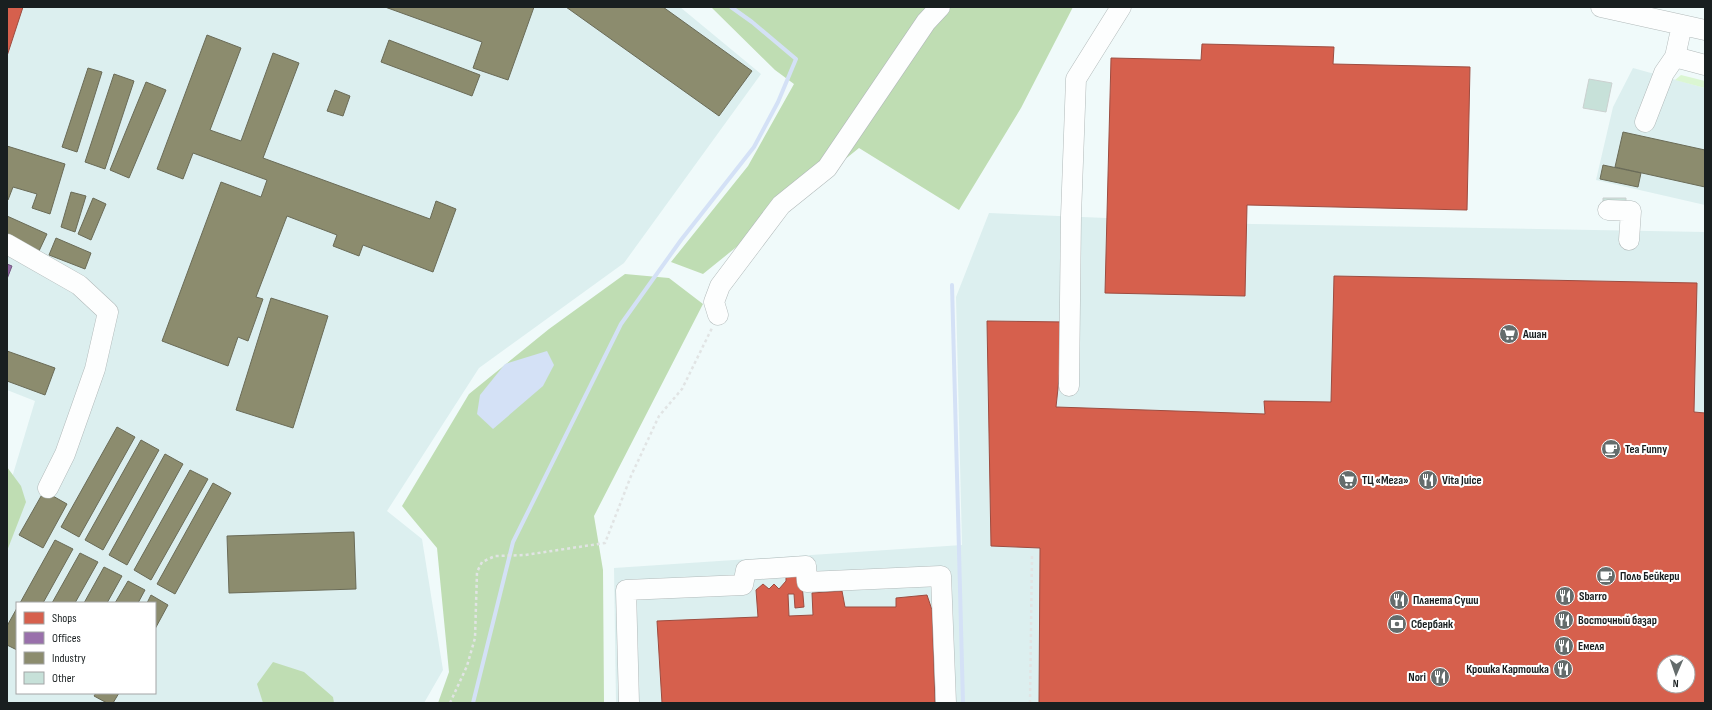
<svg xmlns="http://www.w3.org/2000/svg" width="1712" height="710" viewBox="0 0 1712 710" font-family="'Sofia Sans Condensed',sans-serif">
<rect width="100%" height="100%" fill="#f0fafa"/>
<path fill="#dcefef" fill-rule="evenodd" d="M7 7H680L761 74 624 263 479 368 387 511 422 539 443 670 424 703H7V494L35 401 7 390ZM17 603H155V693H17Z
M1633 68 1705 88V205L1596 180 1613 107Z
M989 213 1252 224 1705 232V703H616L614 568 962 545 956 297ZM1664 662H1688V686H1664Z"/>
<path fill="#dbf6d2" d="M1681 75 1705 81V88L1675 80Z"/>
<path fill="#bfddb3" d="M711 7H1073L1021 108 959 210 859 148 703 274 671 262 748 166 794 84 775 70Z
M625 274 669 278 703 304 594 516 603 570 604 703H438L449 672 437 548 402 506 469 394 549 329Z
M7 467 21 486 26 502 7 551Z
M273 662 304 672 333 697 334 703H263L257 684Z"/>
<path fill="#d4e1f6" d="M547 351 554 365 543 386 493 429 477 414 480 395 505 364Z"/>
<path fill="#d6604d" stroke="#9d4c40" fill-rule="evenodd" d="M7 7H23L7 56Z
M1202 44 1334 47 1333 64 1470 67 1467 210 1247 205 1245 296 1105 293 1111 58 1201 60Z
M1334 276 1697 283 1694 412 1705 413V703H1039L1040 548 991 546 987 321 1065 322 1056 407 1265 414 1264 401 1331 402ZM1664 662H1688V686H1664Z
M786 572H801L804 607 795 608 794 594H788L789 616 813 615 812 593 842 591 845 607H896V598L927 595 932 610 935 703H662L657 621 758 617 756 590 763 584 769 589 774 584 779 589 786 581Z"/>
<path fill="#9970ab" stroke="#735881" d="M7 264 12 266 7 279Z"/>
<path fill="#8c8c6e" stroke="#6a6b57" d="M385 7H534L508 80 473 68 482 42Z
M566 7H663L752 71 719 116Z
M207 35 241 48 210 130 241 141 273 53 299 63 263 158 430 219 436 201 456 209 433 272 363 245 359 256 333 246 337 235 287 216 256 297 263 299 248 341 238 337 228 366 162 341 221 182 261 197 267 180 193 153 183 179 157 169Z
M389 40 480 75 472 96 381 62Z
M88 68 102 72 77 152 62 147Z
M114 74 134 81 105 169 85 162Z
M146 82 166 90 129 178 110 170Z
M335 90 350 96 343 116 327 111Z
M1623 132 1705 150V187L1615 167Z
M7 146 65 164 50 214 32 208 37 194 13 187 8 200H7Z
M1603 165 1641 173 1638 187 1600 179Z
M71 192 86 196 75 232 61 227Z
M93 198 106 204 91 240 78 234Z
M7 216 47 234 39 251 7 237Z
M56 238 91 253 85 269 49 255Z
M271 298 328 316 293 428 236 410Z
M7 351 55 368 45 395 7 381Z
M117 427 135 437 79 537 61 527Z
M141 440 159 450 103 550 85 540Z
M165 454 183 464 127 565 109 555Z
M190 470 208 479 151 580 134 570Z
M213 483 231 493 175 594 157 584Z
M44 491 67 504 43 548 19 535Z
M354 532 356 589 229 593 227 536Z
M55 540 73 549 43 603H20Z
M80 553 98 562 75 603H52Z
M104 567 122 576 107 603H84Z
M128 581 145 590 138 603H115Z
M151 595 168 605 155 629V603H147Z
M17 608V650L7 645V626Z
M96 693H119L113 703H107L94 696Z"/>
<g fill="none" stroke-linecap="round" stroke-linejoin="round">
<path stroke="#d4e1f6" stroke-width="4" d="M952 285 963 703
M473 703 513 542 621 324 681 240 754 147 778 102 796 59 752 22 731 7"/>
</g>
<path fill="#c7e1d9" stroke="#cbd1d0" d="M1589 79 1612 83 1606 112 1583 108Z
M1603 198H1626V205L1603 204Z"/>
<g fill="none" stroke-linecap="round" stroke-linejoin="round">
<g stroke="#b2baba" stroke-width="21">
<path id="minor" d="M1601 7 1705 30
M1675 57 1705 65
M1645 122 1664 73 1675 57 1682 25
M1608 210 1631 211 1629 240
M7 244 79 285 108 312 95 369 65 454 48 488
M718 315 714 302 720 286 781 205 827 168 926 22 940 7
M1069 386 1071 216 1076 79 1121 7
M629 703 626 590 743 585 746 570 806 566 807 582 941 576 946 703"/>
</g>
<path stroke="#e1e4e4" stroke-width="2.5" stroke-dasharray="3 3" stroke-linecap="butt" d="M450 703 467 666 475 638 477 572 482 562 495 556 525 555 605 543 631 476 659 416 682 389 712 328
M1030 703 1032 556"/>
<use href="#minor" stroke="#fdfefe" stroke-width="20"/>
</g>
<defs>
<g id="supermarket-disc" transform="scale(1)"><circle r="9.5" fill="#646c6c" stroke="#fff"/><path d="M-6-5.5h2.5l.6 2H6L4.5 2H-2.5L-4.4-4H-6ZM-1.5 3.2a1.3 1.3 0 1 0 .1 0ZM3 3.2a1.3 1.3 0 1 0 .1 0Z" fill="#fff"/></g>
<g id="cafe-disc" transform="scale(1)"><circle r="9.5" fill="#646c6c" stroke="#fff"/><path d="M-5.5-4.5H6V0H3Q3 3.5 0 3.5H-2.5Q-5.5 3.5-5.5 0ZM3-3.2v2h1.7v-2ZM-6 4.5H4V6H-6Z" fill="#fff"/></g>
<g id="restaurant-disc" transform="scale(1)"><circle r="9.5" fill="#646c6c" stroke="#fff"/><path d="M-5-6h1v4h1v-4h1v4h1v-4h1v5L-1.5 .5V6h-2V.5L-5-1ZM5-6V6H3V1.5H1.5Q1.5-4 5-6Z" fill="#fff"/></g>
<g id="bank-disc" transform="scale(1)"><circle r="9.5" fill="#646c6c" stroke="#fff"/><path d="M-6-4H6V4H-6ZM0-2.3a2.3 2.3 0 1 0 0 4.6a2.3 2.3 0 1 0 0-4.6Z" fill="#fff"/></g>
</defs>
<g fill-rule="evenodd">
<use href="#supermarket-disc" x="1509" y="334"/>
<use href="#cafe-disc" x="1611" y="449"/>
<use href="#supermarket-disc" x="1348" y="480"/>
<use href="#restaurant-disc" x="1428" y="480"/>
<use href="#cafe-disc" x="1606" y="576"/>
<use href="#restaurant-disc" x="1565" y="596"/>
<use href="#restaurant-disc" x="1399" y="600"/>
<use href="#restaurant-disc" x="1564" y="620"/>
<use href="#bank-disc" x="1397" y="624"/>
<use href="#restaurant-disc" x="1564" y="646"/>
<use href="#restaurant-disc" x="1563" y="669"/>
<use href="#restaurant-disc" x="1440" y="677"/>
</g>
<g text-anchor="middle" stroke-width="4" stroke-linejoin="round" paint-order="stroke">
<g font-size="12" font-weight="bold" fill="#191f20" stroke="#fff" text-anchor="start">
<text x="1523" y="338">Ашан</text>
<text x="1625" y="453">Tea Funny</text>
<text x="1362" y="484">ТЦ «Мега»</text>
<text x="1442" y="484">Vita Juice</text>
<text x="1620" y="580">Поль Бейкери</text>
<text x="1579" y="600">Sbarro</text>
<text x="1413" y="604">Планета Суши</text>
<text x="1578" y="624">Восточный базар</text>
<text x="1411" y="628">Сбербанк</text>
<text x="1578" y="650">Емеля</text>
<text x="1549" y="673" text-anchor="end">Крошка Картошка</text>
<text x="1426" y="681" text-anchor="end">Nori</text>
</g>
</g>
<rect width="1712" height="710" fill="none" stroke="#191f20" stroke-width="16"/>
<rect x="16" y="602" width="140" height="92" fill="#ffffff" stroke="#a3a5a6"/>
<rect x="24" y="612" width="20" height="12" fill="#d6604d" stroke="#a3a5a6"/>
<text x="52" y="622" font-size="12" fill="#191f20">Shops</text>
<rect x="24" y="632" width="20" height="12" fill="#9970ab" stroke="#a3a5a6"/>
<text x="52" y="642" font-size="12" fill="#191f20">Offices</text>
<rect x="24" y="652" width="20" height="12" fill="#8c8c6e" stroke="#a3a5a6"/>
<text x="52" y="662" font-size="12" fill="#191f20">Industry</text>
<rect x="24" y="672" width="20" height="12" fill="#c7e1d9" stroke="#a3a5a6"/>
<text x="52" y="682" font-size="12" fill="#191f20">Other</text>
<g transform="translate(1676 674) rotate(182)"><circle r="19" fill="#ffffff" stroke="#a3a5a6"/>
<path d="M0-3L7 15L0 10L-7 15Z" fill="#646c6c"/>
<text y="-6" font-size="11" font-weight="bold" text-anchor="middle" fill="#191f20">N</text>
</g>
</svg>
